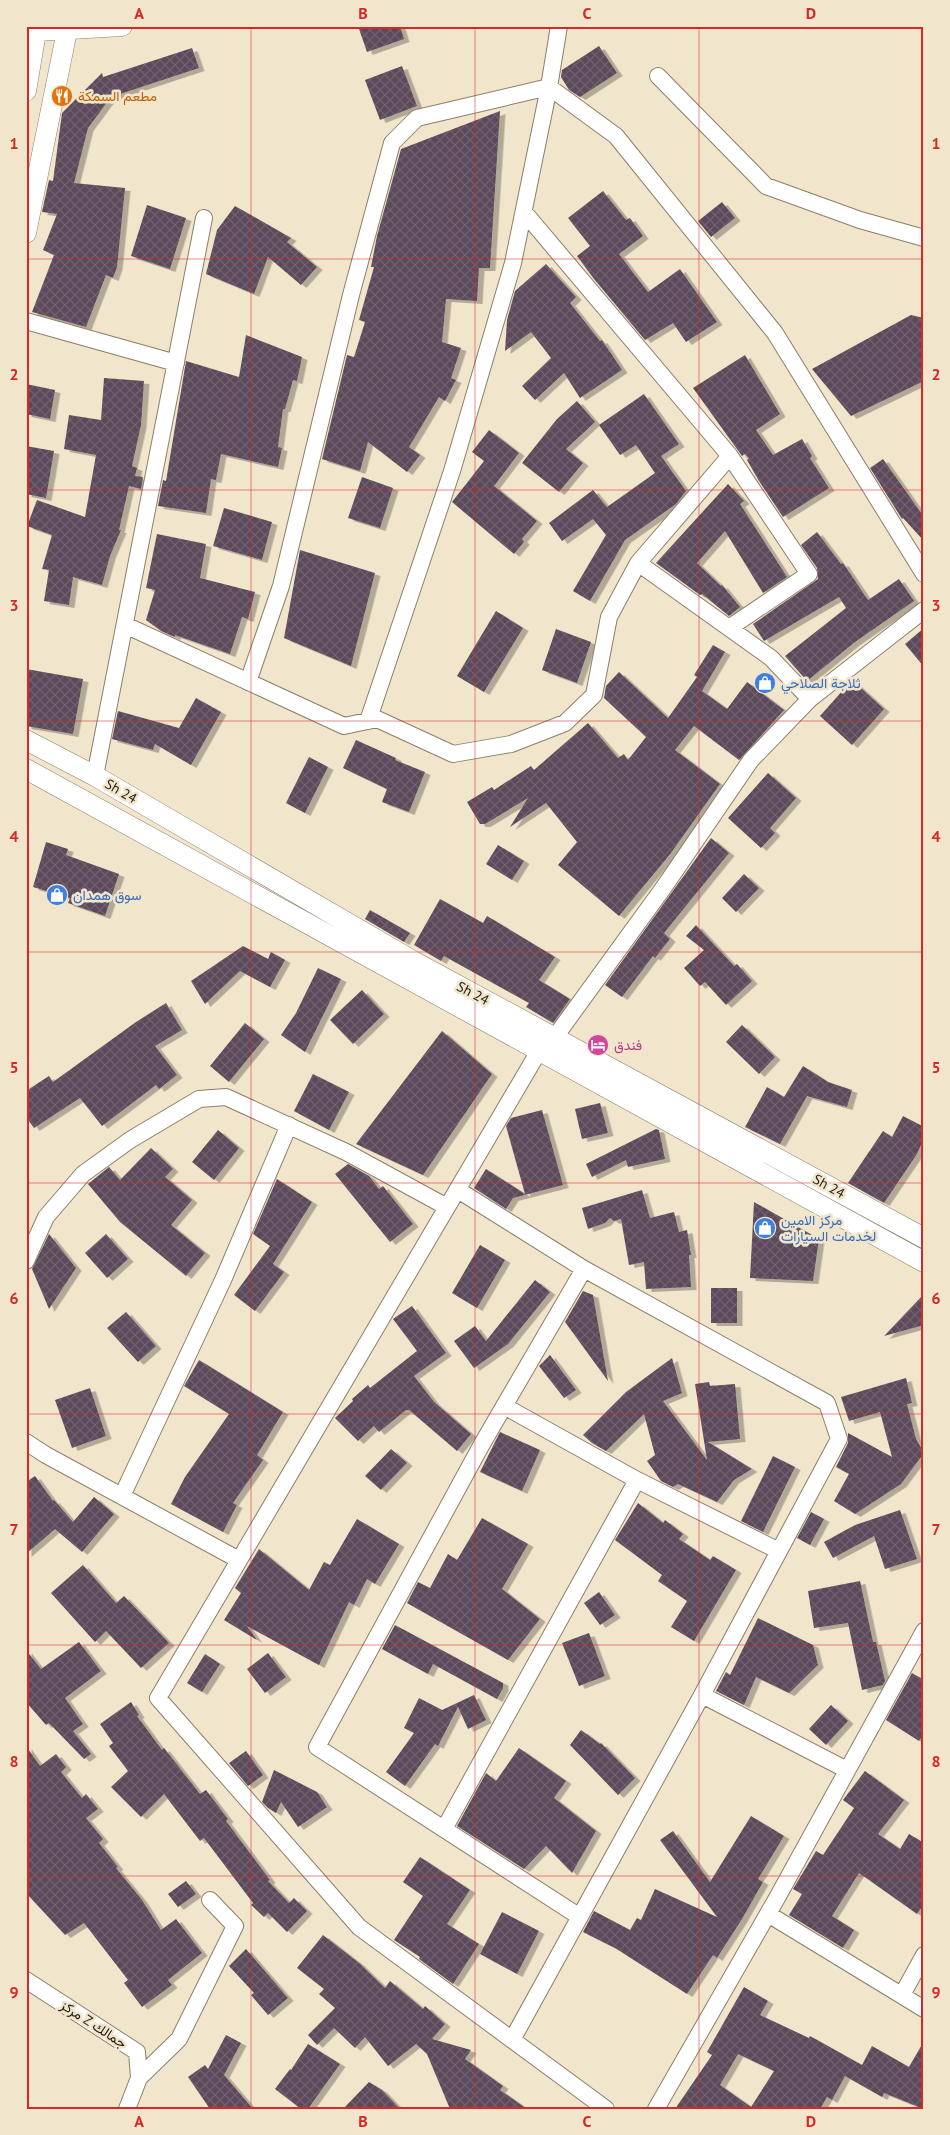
<svg xmlns="http://www.w3.org/2000/svg" width="950" height="2135" viewBox="0 0 950 2135" font-family="'PT Sans',Vazirmatn,sans-serif">
<defs>
<pattern id="building-cross-hatch" width="8" height="8" patternUnits="userSpaceOnUse" patternTransform="scale(1.25)"><rect width="8" height="8" fill="#5c4a5b"/><path d="M0 0l8 8M0 8l8-8" fill="none" stroke="#6f616e"/></pattern>
<filter id="shadow"><feDropShadow dx="5.5" dy="3" stdDeviation="0" flood-color="#0004"/></filter>
</defs>
<rect width="100%" height="100%" fill="#f1e6cc"/>
<path fill="url(#building-cross-hatch)" fill-rule="evenodd" filter="url(#shadow)" d="M358 26H400L404 39 367 52Z
M599 46 617 73 580 97 569 90 561 77 562 70Z
M192 48 199 68 111 97 88 128 74 183 125 188 117 267 113 278 106 275 86 327 32 312 54 255 43 250 57 214 42 212 49 180 53 181 62 113 102 73 103 77Z
M402 66 417 106 380 120 365 80Z
M500 111 490 268H479L477 301 446 299 442 342 461 348 451 378 456 380 445 401 439 397 409 447 420 455 407 472 368 442 360 471 322 459 347 355 354 357 365 322 359 320 374 267H371L377 236 401 149Z
M603 191 626 220 630 218 643 236 619 254 648 292 680 269 717 322 686 342 673 323 645 340 594 279 577 256 590 246 568 218Z
M722 202 735 218 711 237 698 221Z
M147 205 186 218 170 269 131 256Z
M235 206 291 238 287 242 317 267 301 285 268 257 254 294 206 274 217 230Z
M546 264 576 297 570 303 600 341 602 340 622 370 580 398 564 373 535 400 522 386 551 358 531 332 505 351 507 320 515 291Z
M911 315 924 318V381L851 416 812 369Z
M246 335 302 357 297 381 293 380 285 409H283L278 447 282 448 278 467 221 454 216 480 211 479 206 513 158 506 163 480 166 481 186 361 239 377Z
M745 355 780 414 756 430 773 455 802 439 812 456 810 458 829 488 783 517 759 481 747 460 749 458 745 454 742 456 693 388Z
M104 378 144 381 141 425 132 466 137 468 135 476 143 477 141 489 129 486 119 530H121L110 556 102 585 73 577 69 605 44 601 49 570 42 569 52 535 27 526 37 500 85 517 96 455 64 449 69 415 101 420Z
M26 384 55 390 50 419 26 414Z
M644 394 679 444 661 456 686 491 676 504 625 540 590 601 573 591 606 535 593 519 562 541 549 523 593 490 607 507 655 473 636 445 620 455 599 425Z
M577 401 595 422 566 449 583 463 559 492 522 463 557 419Z
M489 430 519 453 494 486 537 521 522 539 524 542 514 554 452 502 484 461 472 452Z
M26 446 54 451 46 498 26 494Z
M883 459 924 517V541L903 518 902 519 870 468Z
M362 477 393 488 380 528 348 518Z
M728 484 744 501 740 504 787 577 763 593 725 531 697 563 721 586 722 585 740 607 729 616 702 594 700 595 656 563Z
M224 508 272 522 262 560 213 546Z
M817 532 841 564 843 563 868 600 899 579 914 601 855 642 807 681 785 656 846 608 839 597 764 641 753 624 818 579 817 568 801 545Z
M157 534 206 544 200 578 255 592 248 619 242 617 230 654 175 635V637L161 631 146 620 155 590 146 588Z
M300 550 375 573 351 666 284 638Z
M496 611 523 628 484 692 457 676Z
M924 628V667L905 644Z
M556 629 591 642 577 683 542 670Z
M713 645 725 652 702 691 727 709 747 682 784 710 739 760 694 726 675 750 720 784 671 853 619 916 558 865 577 842 546 803 510 827 528 798 485 824H480L467 802 492 787 494 790 531 766 534 770 588 723 618 758 624 754 628 760 646 737 604 698 606 686 619 672 668 718 697 677 694 675Z
M26 669 83 679 73 734 26 726Z
M852 680 884 709 852 745 820 716Z
M196 698 221 712 191 765 155 744 153 750 112 739 118 711 179 728Z
M356 740 396 758 395 760 425 772 409 812 382 802 387 789 343 768Z
M309 757 328 767 305 813 286 803Z
M768 773 796 798 770 828 775 833 761 848 728 818Z
M711 838 729 853 664 933 670 939 655 958 653 956 622 997 605 985Z
M46 842 68 849 66 855 119 874 105 916 68 903 70 898 33 887Z
M498 845 524 861 512 880 486 864Z
M744 874 759 888 736 912 722 898Z
M440 899 483 923 487 916 555 957 539 980 570 999 553 1023 526 1007 529 1003 444 956 441 961 414 945Z
M370 910 410 933 404 942 365 919Z
M696 925 734 966 737 964 752 981 726 1005 705 982 700 986 684 968 704 950 686 936Z
M243 946 268 959 271 952 285 960 270 987 240 971 205 1004 191 981Z
M318 968 341 979 305 1052 281 1035 296 1013Z
M362 990 384 1014 353 1044 330 1020Z
M166 1003 182 1030 155 1046 177 1075 159 1089 156 1085 102 1126 80 1098 34 1128 26 1117V1091L49 1076 53 1082 136 1022Z
M245 1023 264 1039 229 1082 210 1066Z
M742 1025 775 1057 759 1074 726 1042Z
M442 1031 492 1074 423 1175 356 1144Z
M803 1066 828 1082 852 1090 847 1107 807 1096 780 1144 745 1127 767 1087 784 1097Z
M313 1074 349 1092 329 1130 294 1111Z
M600 1103 608 1133 582 1139 575 1109Z
M542 1110 563 1185 513 1198 506 1209 474 1188 486 1169 525 1194 506 1126 511 1118Z
M903 1116 924 1127V1138L917 1154 884 1203 848 1183 883 1131 892 1137Z
M656 1129 659 1130 665 1159 628 1167 626 1160 592 1177 586 1164Z
M218 1130 239 1148 214 1180 192 1162Z
M151 1148 173 1169 165 1177 192 1200 171 1225 205 1253 186 1276 120 1222 88 1184 109 1167 120 1180Z
M348 1164 369 1176 379 1189 383 1186 413 1224 390 1242 335 1174Z
M277 1179 312 1202 273 1264 284 1272 255 1311 234 1295 270 1246 253 1234Z
M642 1190 650 1218 674 1212 679 1232 687 1230 691 1255H689L691 1287 646 1289 644 1262 629 1265 621 1219 614 1221 610 1218 605 1223 588 1229 582 1208Z
M754 1202 819 1239 813 1281 750 1278Z
M49 1234 76 1268 49 1309 32 1269Z
M106 1234 128 1259 107 1278 85 1253Z
M480 1245 505 1260 477 1308 452 1293Z
M535 1280 550 1292 508 1344 474 1368 454 1341 475 1326 486 1341Z
M711 1288H737V1323H711Z
M583 1291 593 1295 608 1381 565 1322Z
M924 1294V1325L884 1336Z
M412 1306 446 1353 414 1376 434 1402 471 1434 457 1451 409 1410H406L379 1432 374 1426 358 1441 335 1418 353 1401 352 1399 368 1385 370 1388 417 1351 393 1319Z
M126 1312 156 1346 138 1362 107 1328Z
M550 1355 576 1390 564 1398 539 1366Z
M672 1358 682 1393 663 1401 707 1460 695 1384 709 1382 710 1386 735 1384 740 1439 708 1442 752 1469 734 1480 717 1502 678 1484 673 1487 661 1481 647 1461 655 1455 644 1414 606 1451 592 1443 583 1435 626 1392Z
M199 1360 283 1412 257 1455 263 1460 233 1503 237 1505 223 1532 171 1504 185 1477 229 1414 184 1386Z
M906 1378 912 1403 907 1404 916 1439 924 1453 901 1484 855 1514 834 1501 849 1474 836 1467 848 1443V1433L892 1457 880 1412 849 1421 841 1397Z
M90 1388 106 1436 72 1448 55 1400Z
M500 1432 540 1450 522 1491 480 1472Z
M391 1449 407 1463 381 1490 365 1476Z
M773 1456 795 1467 763 1532 741 1521Z
M35 1476 53 1501 54 1500 73 1522 94 1497 114 1514 82 1552 55 1529 26 1554V1482Z
M638 1503 663 1523 665 1520 683 1534 679 1539 710 1560 713 1556 736 1570 694 1641 671 1627 687 1601 658 1581 662 1575 615 1540Z
M900 1510 917 1559 885 1569 874 1536 833 1558 824 1542 855 1525Z
M811 1512 824 1519 810 1545 797 1538Z
M482 1518 528 1544 502 1589 540 1619 508 1660 407 1603 418 1582 430 1588 448 1554 457 1560Z
M357 1519 399 1544 375 1584 367 1579 354 1605 349 1602 319 1665 247 1626 257 1640 224 1620 241 1593 235 1588 259 1549 309 1590 324 1562 330 1565Z
M83 1565 116 1603 124 1596 169 1643 141 1668 106 1631 95 1642 51 1593Z
M860 1581 873 1642H876L885 1681 883 1685 862 1690 848 1623 814 1628 808 1591Z
M599 1592 615 1615 600 1625 584 1603Z
M758 1618 813 1645 818 1665 789 1693 756 1677 744 1705 716 1691 726 1672 730 1675Z
M395 1625 503 1683V1688L497 1699 433 1664 428 1674 382 1649Z
M589 1633 605 1676 579 1686 562 1643Z
M79 1642 101 1671 65 1698 83 1724 73 1731 91 1754 84 1759 49 1723 46 1725 26 1702V1650L41 1669Z
M268 1653 286 1677 265 1693 247 1669Z
M205 1654 220 1664 202 1692 187 1683Z
M912 1673 924 1680V1734L919 1741 886 1720Z
M474 1695 486 1720 468 1729 458 1707 438 1746 435 1744 405 1786 386 1772 414 1733 404 1728 419 1698 442 1710Z
M131 1702 139 1715 137 1716 162 1750 164 1748 200 1794 206 1790 228 1819 226 1821 270 1880 268 1881 289 1903 294 1898 307 1911 287 1932 268 1913 264 1917 251 1905 253 1903 204 1838 200 1841 164 1794 141 1817 111 1787 128 1771 109 1746 113 1743 100 1724Z
M831 1705 848 1721 826 1745 809 1729Z
M581 1730 600 1744 601 1743 635 1778 618 1795 570 1745Z
M26 1746 40 1766 56 1754 66 1767 61 1772 82 1798 86 1794 98 1809 86 1818 103 1839 99 1843 118 1867 116 1868 142 1900 161 1930 176 1919 202 1953 168 1980 172 1985 142 2007 124 1983 128 1980 84 1923 65 1935 26 1893Z
M519 1748 566 1781 554 1798 596 1831 572 1873 546 1846 524 1869 457 1826 486 1773 496 1781Z
M246 1751 263 1775 248 1786 229 1763Z
M274 1770 317 1792 327 1807 298 1827 281 1802 276 1813 268 1808 262 1802Z
M865 1771 904 1800 878 1834 900 1849 909 1834 924 1843V1904L917 1914 859 1873 832 1916 854 1930 843 1948 789 1915 802 1894 793 1889 816 1851 823 1855 854 1808 843 1800Z
M751 1816 784 1836 758 1879 763 1882 742 1919 717 1958 713 1955 687 1994 615 1948 583 1932 594 1911 630 1930 637 1918 641 1920 655 1889 717 1917 660 1840 673 1831 710 1882Z
M420 1857 470 1890 447 1924 479 1944 453 1984 419 1959 420 1957 394 1940 423 1896 403 1882Z
M186 1881 196 1894 178 1907 168 1894Z
M502 1912 539 1931 517 1974 480 1954Z
M323 1935 359 1963 385 1988 390 1981 423 2009 425 2006 445 2024 432 2039 471 2050 465 2059 503 2086 500 2090 527 2109H450L427 2054 416 2044 388 2066 365 2037 355 2048 334 2028 317 2045 308 2035 335 2008 319 1994 324 1989 297 1968Z
M246 1949 288 1998 268 2015 251 1995 254 1993 229 1966Z
M744 1987 768 2001 760 2015 809 2038 810 2036 862 2065 872 2046 909 2067 924 2041V2109L884 2093 882 2097 845 2076 832 2100 827 2097 820 2109H675L712 2055 707 2052ZM738 2054 774 2071 751 2107 720 2085Z
M226 2035 241 2043 224 2075 253 2109H210L188 2077 205 2065 208 2069Z
M308 2044 340 2064 308 2109H301L275 2089 290 2069 291 2070Z
M369 2082 382 2090 400 2109H343Z"/>
<g fill="none" stroke-linecap="round" stroke-linejoin="round">
<g stroke="#8a7f69" stroke-width="18">
<path id="minor" d="M658 76 766 186 860 220 924 238
M524 212 730 456 638 563
M26 321 176 363
M125 625 344 726 377 719 453 754 511 744 565 723 594 695 609 617 638 563 771 658 810 699
M729 628 809 574 730 456
M248 682 281 586 351 295 392 143 417 118 549 87 616 136 775 333 924 574
M368 721 452 471 513 263 549 87 559 26
M95 776 204 218
M555 1037 664 887 751 760 810 699 924 610
M539 1051 158 1698 359 1927 606 2109
M458 1190 584 1269 827 1403 839 1439 702 1695 512 2040
M26 1261 46 1217 83 1174 130 1140 199 1099 226 1097 346 1152 447 1207
M26 1442 46 1455 239 1560
M637 1480 779 1551
M122 1496 223 1280 289 1125
M702 1695 847 1770
M444 1829 637 1480 504 1406
M768 1914 924 2009
M580 1917 317 1747 482 1444 584 1269
M26 1980 137 2052 139 2078 127 2109
M902 1995 924 1955
M139 2078 179 2039 235 1926 210 1900
M656 2109 777 1898 924 1631"/>
</g>
<g stroke="#8a7f69" stroke-width="21">
<path id="tertiary" d="M36 31 122 26
M26 91 37 26
M26 233 68 26
M26 740 95 776 413 961 924 1238
M26 769 924 1262"/>
</g>
<use href="#minor" stroke="#fff" stroke-width="16"/>
<use href="#tertiary" stroke="#fff" stroke-width="20"/>
</g>
<path fill="none" stroke="#d62828" stroke-width="1" stroke-opacity="0.55" d="M251 26V2109M475 26V2109M699 26V2109M26 259H924M26 490H924M26 721H924M26 952H924M26 1183H924M26 1414H924M26 1645H924M26 1876H924"/>
<defs>
<g id="restaurant-disc" transform="scale(1.125)"><circle r="9.5" fill="#e8710a" stroke="#f1e6cc"/><path d="M-5-6h1v4h1v-4h1v4h1v-4h1v5L-1.5 .5V6h-2V.5L-5-1ZM5-6V6H3V1.5H1.5Q1.5-4 5-6Z" fill="#fff"/></g>
<g id="shop-disc" transform="scale(1.125)"><circle r="9.5" fill="#3f7fe0" stroke="#f1e6cc"/><path d="M-5-2.5h2.3a2.7 3.5 0 0 1 5.4 0H5L5.5 6h-11ZM-1.5-2.5h3a1.5 2.3 0 0 0-3 0Z" fill="#fff"/></g>
<g id="hotel-disc" transform="scale(1.125)"><circle r="9.5" fill="#d1479c" stroke="#f1e6cc"/><path d="M-6-4.5h1.5V1H6V5H4.5V3h-9V5H-6ZM-4 0a1.8 1.8 0 1 1 3.6 0ZM.5 0V-2.5h3Q6-2.5 6 0Z" fill="#fff"/></g>
</defs>
<g fill-rule="evenodd">
<use href="#restaurant-disc" x="62" y="96"/>
<use href="#shop-disc" x="765" y="683"/>
<use href="#shop-disc" x="57" y="895"/>
<use href="#hotel-disc" x="598" y="1045"/>
<use href="#shop-disc" x="765" y="1228"/>
</g>
<g text-anchor="middle" stroke-width="5" stroke-linejoin="round" paint-order="stroke">
<g font-size="14" fill="#c56008" stroke="#f1e6cc" text-anchor="start">
<text x="78" y="101">مطعم السمكة</text>
</g>
<g font-size="14" fill="#366cbe" stroke="#f1e6cc" text-anchor="start">
<text x="781" y="688">ثلاجة الصلاحي</text>
<text x="73" y="900">سوق همدان</text>
<text x="781" y="1225">مركز الامين<tspan x="781" dy="16">لخدمات السيارات</tspan></text>
</g>
<g font-size="14" fill="#221e14" stroke="#f1e6cc">
<text transform="translate(121 791) rotate(30)" y="5">Sh 24</text>
<text transform="translate(473 993) rotate(28)" y="5">Sh 24</text>
<text transform="translate(829 1186) rotate(29)" y="5">Sh 24</text>
<text transform="translate(94 2024) rotate(33)" y="5">مركز Z جمالك</text>
</g>
<g font-size="14" fill="#b23c85" stroke="#f1e6cc" text-anchor="start">
<text x="614" y="1050">فندق</text>
</g>
</g>
<rect width="950" height="2135" fill="none" stroke="#f1e6cc" stroke-width="55"/>
<rect x="28" y="28" width="894" height="2080" fill="none" stroke="#d62828" stroke-width="2"/>
<g font-size="16" text-anchor="middle" font-weight="bold" fill="#d62828">
<text x="139" y="19">A</text>
<text x="363" y="19">B</text>
<text x="587" y="19">C</text>
<text x="811" y="19">D</text>
<text x="14" y="149">1</text>
<text x="936" y="149">1</text>
<text x="14" y="380">2</text>
<text x="936" y="380">2</text>
<text x="14" y="611">3</text>
<text x="936" y="611">3</text>
<text x="14" y="842">4</text>
<text x="936" y="842">4</text>
<text x="14" y="1073">5</text>
<text x="936" y="1073">5</text>
<text x="14" y="1304">6</text>
<text x="936" y="1304">6</text>
<text x="14" y="1535">7</text>
<text x="936" y="1535">7</text>
<text x="14" y="1767">8</text>
<text x="936" y="1767">8</text>
<text x="14" y="1998">9</text>
<text x="936" y="1998">9</text>
<text x="139" y="2127">A</text>
<text x="363" y="2127">B</text>
<text x="587" y="2127">C</text>
<text x="811" y="2127">D</text>
</g>
</svg>
